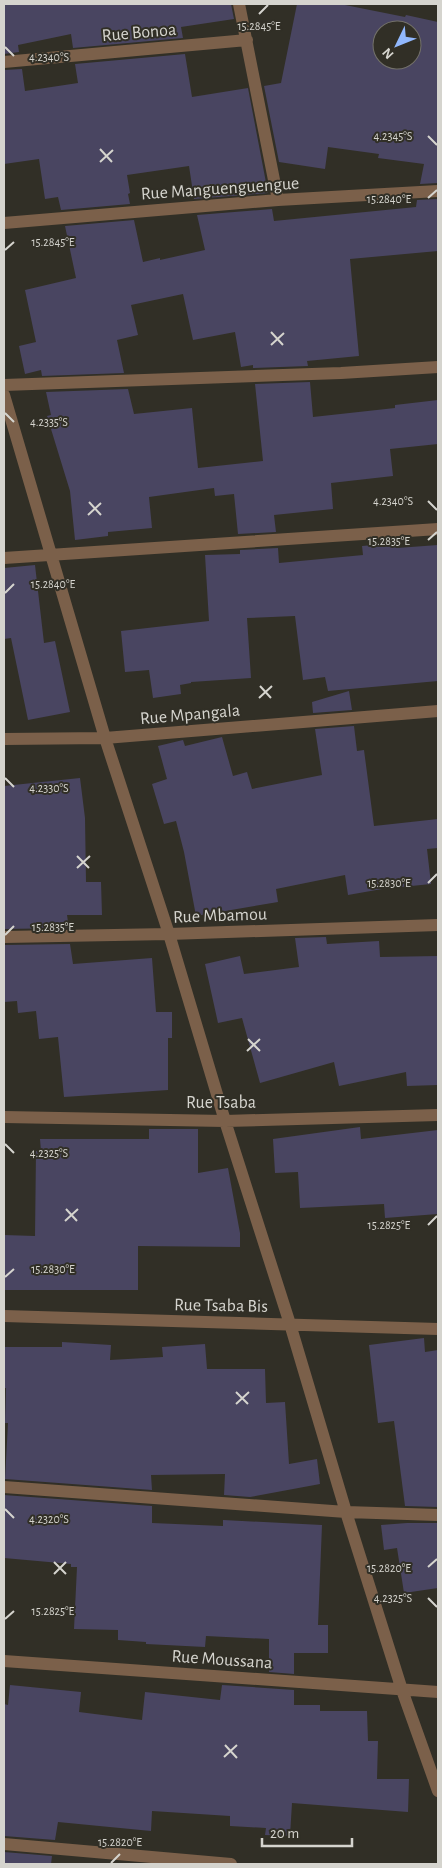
<svg xmlns="http://www.w3.org/2000/svg" width="442" height="1868" viewBox="0 0 442 1868" font-family="'Alegreya Sans',sans-serif">
<rect width="100%" height="100%" fill="#312f26"/>
<path fill="#494561" fill-rule="evenodd" d="M4 4H231L234 19 181 27 183 38 73 48 71 34 18 45 19 52 4 54Z
M297 4H340L405 17 406 15 438 22V183L420 184 424 164 378 158 379 154 328 147 325 169 279 162 264 86 281 83ZM382 30H412V60H382Z
M185 54 192 97 248 88 268 193 194 199 189 166 127 175 130 193 128 194 130 204 61 210 58 197 45 199 39 159 4 164V70L22 69 25 91 78 83 75 64Z
M438 199V251L350 259 359 356 307 361 308 366 253 368V365L241 367 235 332 193 340 183 294 131 305 138 335 117 340 124 373 42 376 41 370 25 374 19 346 36 342 25 290 76 278 65 226 134 220 143 262 160 258V260L205 250 197 215 272 209 274 221 416 207 417 200Z
M310 382 313 417 395 408V405L438 400V444L390 449 393 476 331 483 333 509 274 515 276 532 238 534 234 494 215 496 214 488 149 497 152 528 108 532V536L75 540 70 491 47 416 51 415 46 392 128 389 134 414 192 408 198 468 263 461 255 384Z
M397 543V548L438 545V681L328 691 325 677 303 680 295 616 247 618 251 678 191 682V683L180 685 181 694 153 698 149 670 125 672 121 631 209 621 205 555 240 554V550L278 548 279 563 363 555 362 546Z
M35 565 44 643 55 641 70 712 28 720 11 638 4 639V568Z
M349 691 352 710 313 713 312 702Z
M354 726 357 751 364 750 374 826 438 819V848L427 849 431 884 382 889 348 895 345 875 276 889 278 902 196 916 184 852 176 821 164 824 152 784 167 779 158 746 183 740 185 746 222 737 233 776 247 772 252 789 322 775 315 729Z
M80 778 85 818 86 882H101L102 915H67L69 928 4 929V786Z
M326 937 327 944 379 941 380 957 438 956V1085L407 1086 406 1072 339 1086 334 1062 260 1083 242 1018 218 1023 205 964 240 956 244 974 299 967 295 938Z
M70 944 73 964 152 958 156 1012H172V1038H168V1090L64 1097 58 1037 39 1039 36 1011 18 1013 17 1001 4 1002V945Z
M360 1127 361 1139 438 1130V1214L385 1218 384 1204 300 1208 298 1172 275 1173 273 1139Z
M149 1129H198V1173L228 1168 240 1233V1247L138 1246V1290H4V1235L35 1236 36 1151H41L40 1139H149Z
M424 1338 425 1352 438 1350V1507L405 1506 394 1421 378 1423 369 1345Z
M62 1342 111 1345 110 1360 163 1357 162 1347 205 1344 207 1369H265L266 1403 285 1402 289 1464 317 1459 320 1484 250 1497 224 1495 225 1474 151 1475 152 1490 5 1479 8 1423H5L6 1388H4V1347H62Z
M4 1495 152 1506V1523L223 1526V1520L322 1525 318 1625H328V1653H294V1674L269 1672V1639L206 1636 205 1647 146 1644V1642L118 1640V1630L74 1629 77 1567H71V1564L4 1558Z
M407 1523H438V1588L404 1593 397 1548 384 1550 381 1525Z
M10 1685 81 1692 79 1712 142 1720 145 1692 220 1700 222 1685 294 1690V1705H320V1711H367L368 1741H378L377 1779H409L408 1812 292 1803 290 1836 265 1835 266 1828 230 1826V1816L152 1811 151 1831 58 1822 55 1840 4 1836V1704L8 1705Z
M4 1852 52 1856 51 1864H4Z"/>
<g fill="none" stroke-linecap="round" stroke-linejoin="round">
<path stroke="#7b604a" stroke-width="12" d="M239 4 278 200
M4 62 247 40
M4 223 278 200 438 191
M4 385 341 373 438 367
M4 395 105 738 169 934 225 1121 290 1324 346 1512 402 1690 438 1791
M4 558 438 529
M4 739 105 738 438 711
M4 937 169 934 438 925
M4 1117 225 1121 438 1115
M4 1316 438 1329
M4 1487 346 1512 438 1515
M4 1661 438 1692
M4 1844 231 1864"/>
</g>
<path fill="none" stroke="#d5d4ce" stroke-width="2" d="M259 14 268 5M5 47 14 56M428 136 437 145M100 149 112 162M100 162 113 150M428 198 437 190M5 250 14 242M271 332 283 345M271 345 284 333M5 413 14 422M428 501 437 510M89 502 101 515M88 515 101 503M428 540 437 532M5 593 14 584M260 686 271 698M259 698 272 686M5 778 14 787M77 856 89 868M77 868 90 856M428 883 437 874M5 935 14 926M248 1039 260 1051M247 1051 260 1039M5 1144 14 1153M66 1209 77 1221M65 1221 78 1209M428 1225 437 1216M5 1277 14 1269M236 1392 248 1404M236 1404 249 1392M5 1509 14 1518M54 1562 66 1574M428 1567 437 1559M54 1574 66 1562M428 1598 437 1607M5 1619 14 1611M225 1745 237 1758M224 1757 237 1745M111 1863 120 1854"/>
<g text-anchor="middle" stroke-width="4" stroke-linejoin="round" paint-order="stroke">
<g font-size="18" fill="#d5d4ce" stroke="#312f26">
<text transform="translate(139 32) rotate(-5)" y="6">Rue Bonoa</text>
<text transform="translate(220 188) rotate(-4)" y="6">Rue Manguenguengue</text>
<text transform="translate(190 714) rotate(-5)" y="6">Rue Mpangala</text>
<text transform="translate(220 915) rotate(-2)" y="6">Rue Mbamou</text>
<text x="221" y="1108">Rue Tsaba</text>
<text transform="translate(221 1305) rotate(1)" y="6">Rue Tsaba Bis</text>
<text transform="translate(222 1659) rotate(4)" y="6">Rue Moussana</text>
</g>
</g>
<g font-size="12" text-anchor="middle" fill="#d5d4ce" stroke="#312f26" stroke-width="4" stroke-linejoin="round" paint-order="stroke">
<text x="259" y="30">15.2845°E</text>
<text x="49" y="61">4.2340°S</text>
<text x="393" y="140">4.2345°S</text>
<text x="389" y="203">15.2840°E</text>
<text x="53" y="246">15.2845°E</text>
<text x="49" y="426">4.2335°S</text>
<text x="393" y="505">4.2340°S</text>
<text x="389" y="545">15.2835°E</text>
<text x="53" y="588">15.2840°E</text>
<text x="49" y="792">4.2330°S</text>
<text x="389" y="887">15.2830°E</text>
<text x="53" y="931">15.2835°E</text>
<text x="49" y="1157">4.2325°S</text>
<text x="389" y="1229">15.2825°E</text>
<text x="53" y="1273">15.2830°E</text>
<text x="49" y="1523">4.2320°S</text>
<text x="389" y="1572">15.2820°E</text>
<text x="393" y="1602">4.2325°S</text>
<text x="53" y="1615">15.2825°E</text>
<text x="120" y="1846">15.2820°E</text>
</g>
<rect width="442" height="1868" fill="none" stroke="#d5d4ce" stroke-width="10"/>
<g transform="translate(397 45) rotate(227)"><circle r="24" fill="#312f26" stroke="#737169"/>
<path d="M0-4L9 19L0 12L-9 19Z" fill="#91b8fd"/>
<text y="-8" font-size="14" font-weight="bold" text-anchor="middle" fill="#d5d4ce">N</text>
</g>
<path d="M262 1838v8h90v-8" fill="none" stroke="#d5d4ce" stroke-width="2.5"/>
<text x="270" y="1838" font-size="15" fill="#d5d4ce" stroke="#312f26" stroke-width="4" paint-order="stroke">20 m</text>
</svg>
